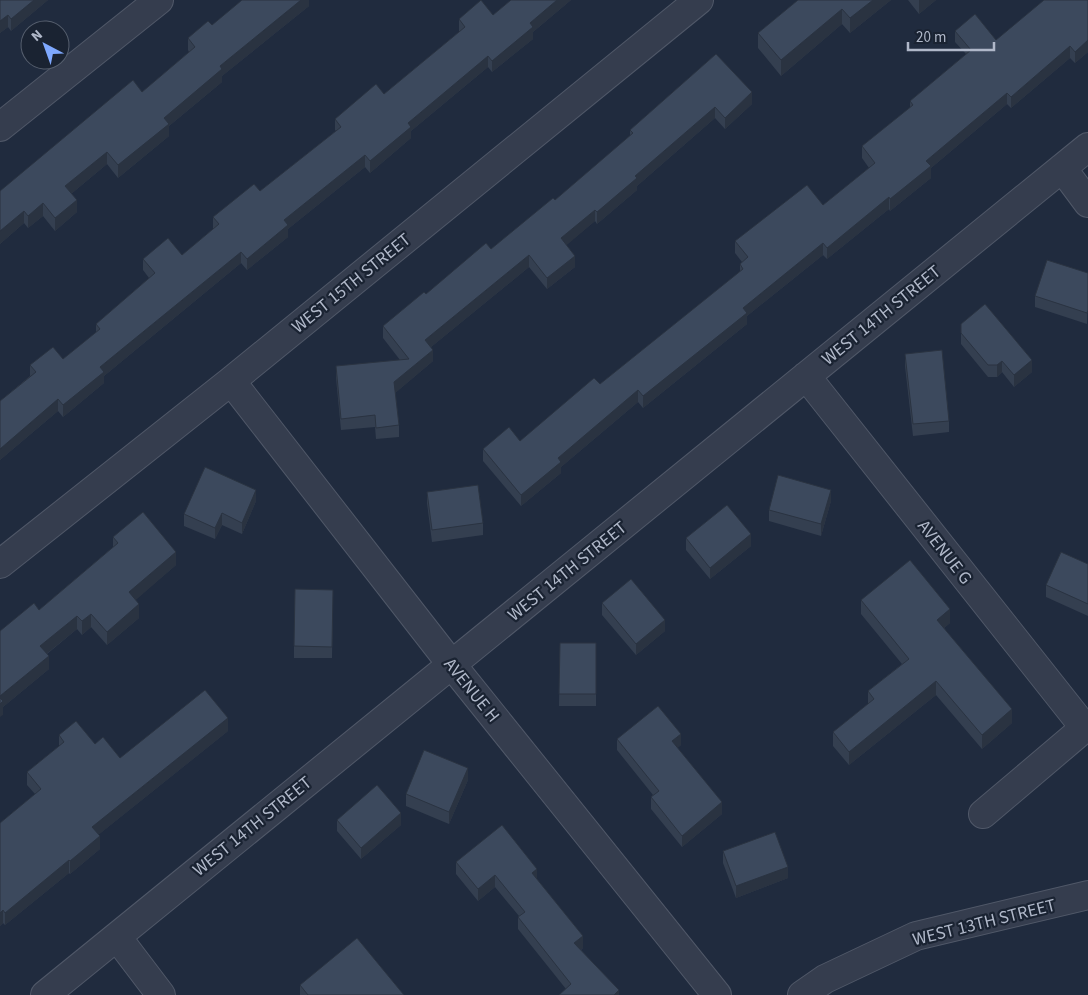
<svg xmlns="http://www.w3.org/2000/svg" width="1088" height="995" viewBox="0 0 1088 995" font-family="'Source Sans 3',sans-serif">
<rect width="100%" height="100%" fill="#202b3e"/>
<g fill="none" stroke-linecap="round" stroke-linejoin="round">
<g stroke="#505868" stroke-width="30">
<path id="minor" d="M0 127 159 0
M1062 168 1088 203
M806 376 1084 727
M231 381 452 665 717 995
M0 564 231 381 699 0
M983 814 1088 725
M117 937 161 995
M45 995 1088 147
M802 995 825 979 916 936 1088 895"/>
</g>
<use href="#minor" stroke="#353d4e" stroke-width="28"/>
</g>
<path fill="#343f50" d="M0 0H48L11 31 8 27 0 33Z
M309 0V6L222 76V82L169 126V136L118 178 107 164 71 194 77 212 55 231 43 216 28 228 24 223 0 244V191L142 92 189 52 188 50V38L212 25Z
M511 0H571L533 32V39L492 72 488 67 411 131V138L370 173 365 167 288 229V237L247 270 241 263 104 376V383L63 417 58 411 0 460V401L30 376V365L63 359 96 333V324L149 278 143 270V259L182 255 213 229V217L260 191 336 131 335 130V119L384 94 459 32V19L493 15Z
M798 0H891L850 33 842 24 781 76 758 48V33Z
M908 0H936L919 14Z
M1088 0V52L1075 63 1070 58 1011 108 1007 104 931 168V178L890 211 889 209 827 259 823 255 747 316V324L643 408 638 402 561 467V473L521 506 483 461V449L520 441 600 384 740 272V264L742 262 735 253V241L823 205 869 168 862 158V146L910 108V101L966 54 955 42V31L996 40Z
M716 54 752 104 725 129 715 118 637 186V190L597 224 595 221 566 245 575 267 547 289 529 267 431 347 433 361 395 393 399 425V437L376 439 375 427 341 430 336 378V366L400 360 383 338V326L426 294 491 249 555 200 630 136V130Z
M1088 273 1087 324 1035 307V296Z
M961 324 1032 372 1014 387 1002 372 997 377H988L961 344Z
M905 354 949 421V432L913 436 905 366Z
M427 492 483 523V535L432 542 427 503Z
M256 501 242 534 222 525 215 539 184 526V514Z
M831 501 821 536 769 521V510Z
M113 537 176 565 135 600 139 618 107 645 91 627 82 635 77 629 47 654 49 669 3 707V715L0 631 39 610 113 547Z
M686 538 751 546 710 579 686 550Z
M1088 564V616L1046 597V585Z
M333 590 332 658H294V646Z
M861 600 950 623 944 628 1012 723 982 749 936 695 849 765 833 746V732L868 704V691L902 664 861 614Z
M602 603 665 631 636 655 602 615Z
M560 643H596V706H559Z
M228 731 98 835 100 849 70 874 69 873 5 925 3 923 0 926V823L35 794 27 785V772L59 746V735L95 744 120 758Z
M617 739 681 745 677 748 722 814 682 847 651 809V797L653 795 617 750Z
M468 780 449 824 406 806V794Z
M337 820 401 825 361 859 337 831Z
M723 851 788 878 736 898 723 863Z
M456 862 537 880 583 948 581 950 619 995 566 989 518 929V917L519 916 495 887 478 901 456 874Z
M300 985 404 995H300Z"/>
<path fill="#2a3341" d="M34 0H48L11 31V19Z
M301 0H309V6L222 76V82L169 126V136L118 178V165L164 118 220 66Z
M557 0H571L533 32V39L492 72V61L530 23Z
M873 0H891L850 33V18Z
M919 0H936L919 14Z
M842 9V24L781 76V60Z
M8 15V27L0 33V21Z
M1088 40V52L1075 63V52Z
M1070 46V58L1011 108V97Z
M488 56V67L411 131V138L370 173V161L408 123Z
M752 92V104L725 129V118Z
M1007 93V104L931 168V178L890 211V199L926 161Z
M715 107V118L637 186V190L597 224V212L635 176Z
M107 152V164L65 199V186Z
M365 155V167L288 229V237L247 270V259L284 220Z
M889 197V209L827 259V248Z
M77 200V212L55 231V218Z
M43 203V216L28 228V216Z
M595 210V221L561 250V238Z
M24 211V223L0 244V231Z
M823 243V255L747 316V324L643 408V396L743 308Z
M241 252V263L104 376V383L63 417V405L100 367Z
M529 255V267L425 352V340Z
M575 256V267L547 289V278Z
M433 350V361L394 394V382Z
M1032 360V372L1014 387V375Z
M1002 361V372L997 377V365Z
M638 390V402L561 467V473L521 506V495L558 458Z
M58 399V411L0 460V449Z
M256 490V501L242 534V523Z
M831 490V501L821 536V524Z
M222 513V525L215 539V528Z
M751 534V546L710 579V568Z
M176 552V565L129 606V592Z
M139 604V618L107 645V632Z
M950 609V623L937 634V620Z
M91 614V627L82 635V621Z
M77 616V629L40 659V646Z
M665 620V631L636 655V644Z
M49 656V669L3 707V715L0 717V696Z
M936 681V695L849 765V752Z
M1012 709V723L982 749V735Z
M228 718V731L92 840V827Z
M681 734V745L672 753V741Z
M468 768V780L449 824V812Z
M722 802V814L682 847V836Z
M401 813V825L361 859V848Z
M100 836V849L70 874V861Z
M69 860V873L5 925V913Z
M788 867V878L736 898V886Z
M537 869V880L532 873Z
M495 875V887L478 901V889Z
M3 910V923L0 926V913Z
M583 936V948L574 954V943Z
M619 990V995H614Z"/>
<path fill="#3c495d" stroke="#2a3341" d="M0 0H34L11 19 8 15 0 21Z
M242 0H301L220 66 222 69 164 118 169 124 118 165 107 152 65 186 77 200 55 218 43 203 28 216 24 211 0 231V191L133 80 142 92 195 47 188 38 208 21 212 25Z
M481 0 493 15 511 0H557L530 23 533 27 492 61 488 56 408 123 411 127 370 161 365 155 284 220 288 225 247 259 241 252 100 367 104 372 63 405 58 399 0 449V401L36 372 30 365 53 347 63 359 100 329 96 324 155 273 143 259 168 238 182 255 219 224 213 217 254 184 260 191 341 127 335 119 376 84 384 94 465 27 459 19Z
M798 0H873L850 18 842 9 781 60 758 33Z
M1044 0H1088V40L1075 52 1070 46 1011 97 1007 93 926 161 931 166 890 199 889 197 827 248 823 243 743 308 747 313 643 396 638 390 558 458 561 462 521 495 483 449 509 427 520 441 594 378 600 384 743 269 740 264 748 257 735 241 807 185 823 205 875 163 862 146 913 105 910 101 971 50 955 31 975 14 996 40Z
M716 54 752 92 725 118 715 107 635 176 637 178 597 212 595 210 561 238 575 256 547 278 529 255 425 340 433 350 394 382 399 425 376 428 375 415 341 419 336 366 409 359 383 326 424 292 426 294 486 243 491 249 553 198 555 200 633 133 630 130Z
M1047 260 1088 273V310L1087 313 1035 296Z
M985 304 1032 360 1014 375 1002 361 997 365H988L961 333V324Z
M942 350 949 421 913 424 905 354Z
M205 467 256 490 242 523 222 513 215 528 184 514Z
M778 475 831 490 821 524 769 510Z
M478 485 483 523 432 530 427 492Z
M727 505 751 534 710 568 686 538Z
M143 512 176 552 129 592 139 604 107 632 91 614 82 621 77 616 40 646 49 656 0 696V631L34 603 39 610 118 543 113 537Z
M1061 552 1088 564V604L1046 585Z
M910 560 950 609 937 620 1012 709 982 735 936 681 849 752 833 732 874 699 868 691 909 659 861 600Z
M631 579 665 620 636 644 602 603Z
M295 589 333 590 332 647 294 646Z
M560 643H596V694H559Z
M205 690 228 718 92 827 100 836 70 861 69 860 5 913 3 910 0 913V823L41 789 27 772 64 742 59 735 76 721 95 744 103 737 120 758Z
M0 698 3 701 0 704Z
M658 706 681 734 672 741 722 802 682 836 651 797 659 791 617 739Z
M424 750 468 768 449 812 406 794Z
M377 785 401 813 361 848 337 820Z
M502 825 537 869 532 873 583 936 574 943 619 990 614 995H559L571 984 518 917 525 912 495 875 478 889 456 862Z
M775 832 788 867 736 886 723 851Z
M357 938 404 995H308L300 985Z"/>
<g text-anchor="middle" stroke-width="4.5" stroke-linejoin="round" paint-order="stroke">
<g font-size="18" fill="#b0b8c9" stroke="#1a2332">
<text transform="translate(351 283) rotate(-39)" y="6">WEST 15TH STREET</text>
<text transform="translate(881 315) rotate(-39)" y="6">WEST 14TH STREET</text>
<text transform="translate(945 552) rotate(52)" y="6">AVENUE G</text>
<text transform="translate(567 571) rotate(-39)" y="6">WEST 14TH STREET</text>
<text transform="translate(472 690) rotate(51)" y="6">AVENUE H</text>
<text transform="translate(252 826) rotate(-39)" y="6">WEST 14TH STREET</text>
<text transform="translate(984 922) rotate(-14)" y="6">WEST 13TH STREET</text>
</g>
</g>
<g transform="translate(45 45) rotate(319)"><circle r="24" fill="#1a2332" stroke="#565f6e"/>
<path d="M0-4L9 19L0 12L-9 19Z" fill="#7fa9ff"/>
<text y="-8" font-size="14" font-weight="bold" text-anchor="middle" fill="#b0b8c9">N</text>
</g>
<path d="M908 42v8h86v-8" fill="none" stroke="#b0b8c9" stroke-width="2.5"/>
<text x="916" y="42" font-size="15" fill="#b0b8c9" stroke="#1a2332" stroke-width="4" paint-order="stroke">20 m</text>
</svg>
